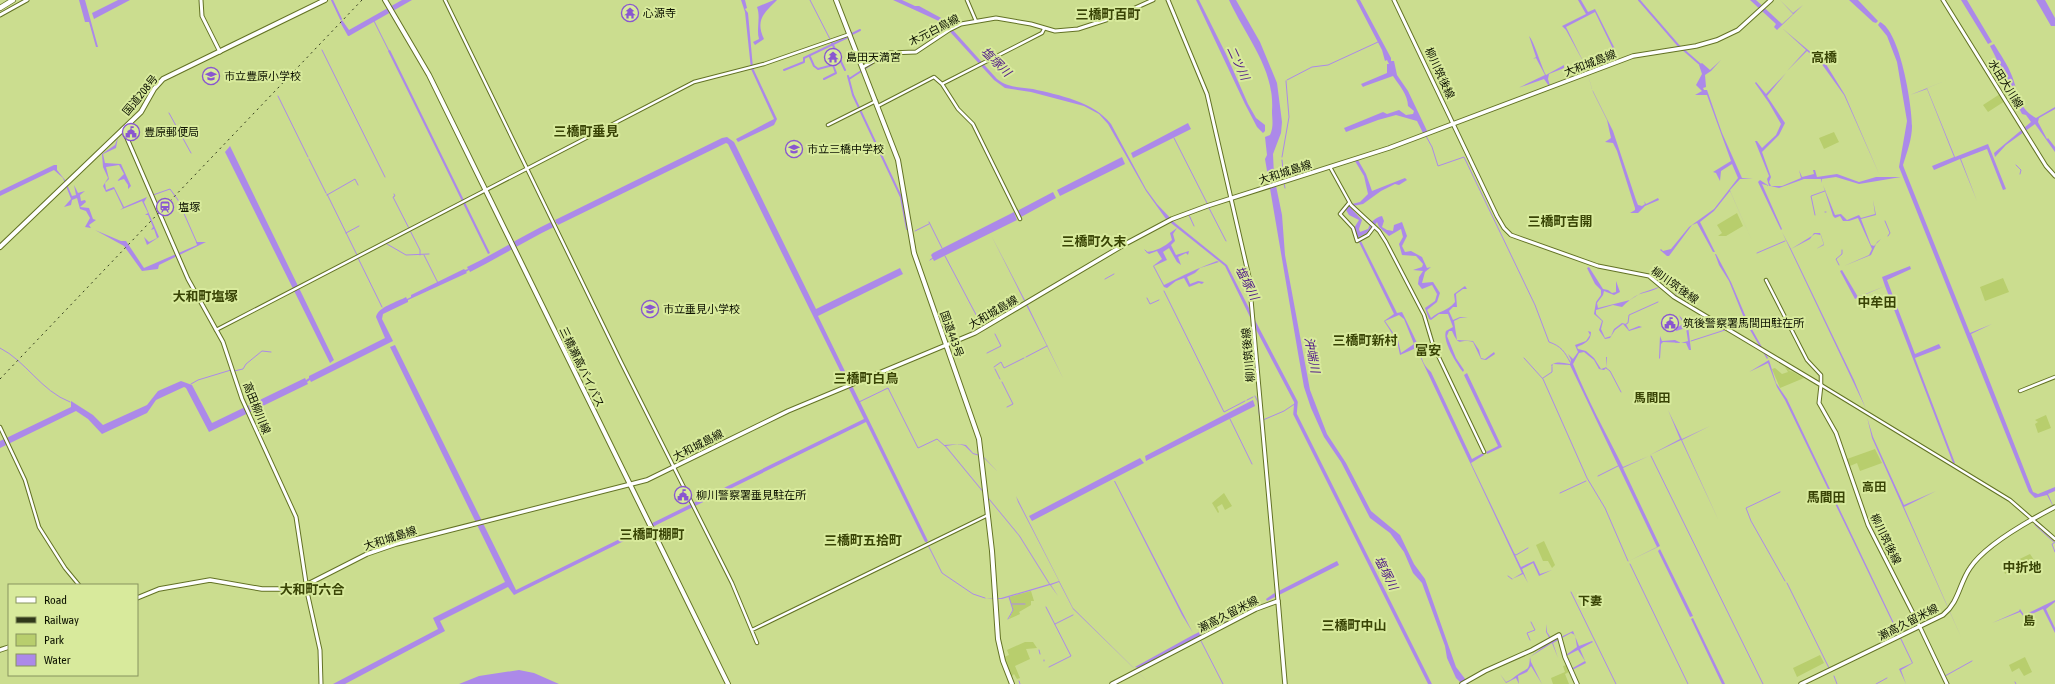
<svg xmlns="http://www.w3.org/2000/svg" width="2055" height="684" viewBox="0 0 2055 684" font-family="'Asap Condensed','Noto Sans JP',sans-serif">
<rect width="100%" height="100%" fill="#cbdd8f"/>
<path fill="#b8ce6d" d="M2000 94 2005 101 1988 112 1983 105Z
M1834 132 1839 142 1824 149 1819 138Z
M1737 213 1743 226 1726 236H1718L1722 233 1717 225Z
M2003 278 2009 292 1985 301 1980 287Z
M1785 367 1791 370 1788 371H1791L1804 378 1780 388 1772 369 1775 368 1782 374 1788 372Z
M2046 415 2051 428 2038 433 2035 424 2038 422 2035 420Z
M1875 449 1882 463 1860 471 1857 463 1850 466 1847 459Z
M1224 493 1232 506 1225 510 1222 504 1217 507 1219 512 1218 513 1212 503Z
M1544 541 1555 565 1552 568 1548 561H1543L1536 545Z
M2030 554 2034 560 2005 574 2003 567Z
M1031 591 1034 601H1031V605L1019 612 1018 609 1020 614 1009 619 1013 610 1009 597Z
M1025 642H1033L1037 648 1026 649 1030 659 1015 666 1020 678 1017 679 1014 674 1011 677 1004 657 1009 655 1007 650Z
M1820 655 1824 663 1797 677 1793 668Z
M2025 657 2032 672 2024 676 2019 668 2012 672 2009 665Z
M1567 665 1569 672 1565 674 1569 684H1553L1551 678 1565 672 1563 666Z"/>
<path fill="#ac89e9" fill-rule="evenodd" d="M79 0H85L98 47H96L89 22H85Z
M118 0H130L94 19 92 13Z
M402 0H412L349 36H348L340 22 342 20 349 30Z
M741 0H745L747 8 745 9 748 13 753 68 777 119 774 125 738 142 736 139 774 119 751 69 745 12Z
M774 0H777C764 13 755 20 764 39L755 45 753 42 759 39C756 28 761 18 757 7Z
M893 0H902L915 6H919L943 19 997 79C1008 88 1020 87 1033 89 1059 95 1094 102 1111 124L1146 189 1157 204 1175 223 1227 265 1249 308 1251 315 1250 317 1225 266 1166 219 1146 191 1108 124 1099 114 1084 106 1031 92 1005 88 994 80 941 22Z
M1196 0H1199L1226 54 1248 104 1256 118 1265 125V131L1263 133 1257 127 1245 104Z
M1229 0H1236L1260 42 1277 83 1282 122 1281 133 1273 154 1274 176 1282 215 1285 255 1310 390 1327 434 1346 463 1371 511 1400 535 1414 564 1425 579 1456 667 1469 684H1462L1456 678 1447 658 1445 646 1422 583 1413 573 1404 552 1390 533 1370 518 1341 462 1324 437 1311 408 1304 387 1298 353 1265 159 1267 155 1265 137 1270 135C1274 126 1272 120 1272 111 1275 69 1246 37 1229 0Z
M1356 0H1360L1391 58V63V61H1394L1397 75 1408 91 1429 135 1425 137 1417 121 1396 115 1378 120 1346 132 1344 128 1383 112 1387 114 1399 110 1406 115 1413 114 1414 111 1408 106C1408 95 1399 85 1393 76L1365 86 1363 87 1361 84 1387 73V64H1389L1387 60 1385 61 1382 50Z
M1578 0H1581L1588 12 1595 9 1615 49 1614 51 1595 12 1566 27 1585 65 1592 89 1613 131 1636 200 1638 205 1642 206 1645 204 1644 201 1646 204 1658 198 1659 200 1645 206 1638 213H1630L1635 210V208L1617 151 1613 143 1605 142 1611 138 1607 120 1593 92 1585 65 1566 30 1562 26 1586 14Z
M1750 0H1756L1782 24 1793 14 1780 0 1793 13 1803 5 1777 30 1774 27 1776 24Z
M1849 0H1858L1878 21 1876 23 1873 22Z
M1961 0H1967L1992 42 1988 44Z
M2036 0H2045L2055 18V26H2051Z
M1880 22C1900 31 1912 104 1912 126 1912 139 1907 152 1903 165L1904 168 1970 333 1992 324 1971 334 2033 492 2038 494 2055 487V491L2048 494 2055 510 2047 495 2035 498 2029 492 1899 167 1907 121 1897 62 1887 36 1878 25Z
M1782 28 1820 60 1822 59 1824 61 1845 95 1880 176 1844 95 1821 63 1807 51 1787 71 1806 50Z
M1529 36C1534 41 1541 66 1546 75L1564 65V68L1549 74 1548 79 1551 89 1544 79 1518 88 1545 75 1536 58 1533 59 1536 57Z
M1994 44C2000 54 2008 65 2012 76 2019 94 2017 107 2036 118L2055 107V109L2039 118 2038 122 2047 139 2048 138 2055 147V152L2035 124 2006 145 1995 157 1994 153 2031 122 2026 115 2022 114C2010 91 2002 69 1990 46Z
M390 50 490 253 488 254 388 51Z
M1721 60 1711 71 1705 75 1706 87 1703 88 1704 90H1707L1722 133 1742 178 1753 179H1740L1730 190 1731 193 1752 241 1730 191 1714 211 1700 222 1715 252H1713L1697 223 1692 225 1669 256H1667L1660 250 1661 249 1663 251 1671 249 1689 227 1714 209 1738 178 1732 164 1721 171 1720 181 1716 173 1713 172 1731 161 1707 95H1695L1702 91 1696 85 1702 74 1699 65 1702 63 1710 70Z
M1786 73 1767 96 1785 123 1779 135 1762 152 1771 177 1769 182 1771 186H1782L1801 178 1799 170 1802 177 1814 174 1813 170H1815L1817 177 1837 174 1859 182 1876 177H1901L1859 184 1836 177 1822 179V183L1821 179H1804L1779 188 1762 184 1782 229 1781 230 1758 182 1760 180 1769 186 1767 179 1769 176 1755 141H1757L1762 148 1776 135 1781 124 1769 103 1755 83 1756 82 1766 94Z
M1947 80 1927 88 1955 157 1988 144 2006 189 2003 190 1987 149 1961 159 1977 201 1960 159 1934 170 1932 166 1954 157 1927 89 1910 95Z
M1188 123 1191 129 1133 158 1131 153Z
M118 137 116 148 103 154 105 163 121 164 131 186 128 189V185L124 179 117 181 124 174 119 165 106 167 109 179 105 183 106 190 114 187 124 207 147 197 144 202 159 237 147 245 144 237 149 242 157 238 154 229 151 230 153 227 148 215H145L148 213 142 201 120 210 123 208 114 189 106 192 103 186 108 178 103 167 102 154 115 145Z
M727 137 734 142 816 309 900 268 903 274 818 316 928 541 925 542 866 422 514 595 508 587 440 621 445 631 345 684H333L438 629 433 618 505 582 390 347 395 345 516 590 864 419 728 144 726 143 558 225 557 223 553 225 554 227C525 241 498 258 470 272L469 270 466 272 467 273 408 300V302L383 314 382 319 393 341 311 382 310 380 307 382 308 384 209 432 186 388 184 387 156 400 147 413 102 434 88 419 76 411 0 448V441L71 407V401L93 415 103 425 147 405 158 391 181 381 192 385 212 423 305 378 306 380 309 378V376L385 338 376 317C378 307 397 302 406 297L407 299 411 297V295L464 269 465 270 468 269 467 267C496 253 522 236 551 222L552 224 556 222 555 220 722 138Z
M230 146 334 360 330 363 225 152Z
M1122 157 1125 164 1060 196 1057 190Z
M1358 160 1366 174 1372 191 1405 178 1407 180 1399 185 1395 184 1381 191 1363 204 1353 206 1352 204 1360 202 1368 194 1364 176 1355 161Z
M54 165H57V170L65 180 72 196 76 195 74 185 78 193 85 191 80 195 81 201 85 200 86 202 80 207 89 208 93 219 96 220 89 225 91 228 85 227 90 218 86 211 80 209 77 198 72 200 71 205 64 207 71 199 63 178 54 170 0 196V191Z
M1823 185 1835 215 1841 214 1847 220 1859 215 1861 218 1875 214 1873 200 1876 215 1861 219 1871 245 1874 246 1881 239 1877 242 1871 255 1844 266 1869 255 1872 249 1858 218 1849 221H1843L1840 216 1835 218 1833 216Z
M1053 192 1056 198 1021 217 1017 211Z
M1349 206 1362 220 1359 229 1360 232 1368 229C1371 222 1374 218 1382 216L1384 221 1382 227 1387 230 1393 231 1394 225 1402 222 1407 236 1402 246 1405 252 1411 251 1422 257 1427 268 1431 267 1425 272 1422 283 1433 282 1440 293 1437 302 1427 310 1431 318C1440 310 1447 312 1455 302L1454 294 1465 286 1467 289H1463L1456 294 1457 307H1453L1449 311 1453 320 1460 317 1468 318H1460L1454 321 1457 340 1473 341 1479 350 1481 358 1485 359 1494 352 1495 354 1486 360 1481 359 1473 342C1459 338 1460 349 1452 331H1449L1447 336 1456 358 1464 370 1463 372C1457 364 1442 341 1446 331L1453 327 1448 314H1439L1431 320 1429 319 1425 308 1435 301 1437 294 1432 285 1422 289 1418 284 1419 277 1423 271 1413 270 1422 267 1423 264 1416 256 1402 255 1399 244 1403 237 1401 229 1389 236 1379 227 1377 222 1371 231 1359 237 1397 313 1402 312C1407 322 1412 332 1417 343 1421 353 1421 364 1431 372L1472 459 1483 453 1484 455 1471 463 1521 567 1534 561 1540 574 1552 570 1539 576 1533 563 1522 569 1528 583 1523 574 1512 579 1522 573 1416 348 1400 355 1397 341 1384 321 1394 314 1357 238 1354 228 1359 220 1349 215 1346 210ZM1399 315 1404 319 1414 344 1401 353 1398 340 1385 321Z
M1014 212 1017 220 934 261 931 255 933 253Z
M1177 228 1173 234 1175 241 1171 245 1176 255 1189 251 1188 255 1186 253 1178 257 1181 265 1177 262 1169 248 1163 252 1167 260 1154 266 1164 285C1182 276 1198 268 1217 261L1219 262 1200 268 1195 273 1187 277 1190 284 1198 281 1204 282 1202 284 1199 283 1189 287 1184 278 1176 281 1167 288 1164 287 1153 266 1162 259 1157 251 1149 254 1146 252C1157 251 1164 247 1172 240L1170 233Z
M95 230 121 241H126L144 268 197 245 196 242H206L159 265 158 269 142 271 124 246Z
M1782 232 1791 249 1810 239 1814 233H1820L1824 245 1816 249 1824 244 1821 235 1815 234 1791 249 1854 380 1866 409Z
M991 235 1028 306 1063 378Z
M1715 254H1716L1731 282 1748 322 1768 358 1767 359 1746 323 1729 281 1719 265Z
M1910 266 1911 269 1887 280 1915 354 1939 344 1941 348 1915 358 1955 463H1953L1885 286 1855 299 1840 271 1842 270 1858 297 1885 286 1882 277Z
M1589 267 1603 289 1608 290 1612 293 1616 292V281L1620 292 1614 295 1604 291 1603 295 1597 303 1598 308 1630 300 1641 293 1659 287 1669 279 1670 281 1677 294 1671 297 1676 294 1668 280C1664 283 1662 286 1658 288 1652 291 1646 292 1640 294 1634 296 1626 303 1622 307L1613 305 1596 310V314L1603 321 1601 329 1605 338 1611 336 1614 329 1622 323 1626 324 1629 330 1639 326 1642 327 1629 331 1623 324 1615 330 1610 338 1605 339 1599 330 1602 321 1594 314 1596 302 1601 295V290L1595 284 1587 268Z
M1679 315 1688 326 1691 350H1689L1686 343 1663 342 1661 344 1660 359 1662 361 1659 358 1660 336 1662 341 1675 340 1681 343 1688 341 1686 328 1676 331 1675 329 1683 324Z
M1588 331 1591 332C1591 341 1584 344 1577 347L1578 349 1586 351 1594 358 1601 369 1607 367 1606 357H1607V367L1604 370 1599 369 1594 360 1584 352 1579 353 1573 364C1587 399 1606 433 1623 467L1649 456 1623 468 1660 546 1629 561 1657 547 1570 365 1553 364 1552 367 1551 365C1558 361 1562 363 1570 364L1571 360 1568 354 1573 359 1578 352 1575 345 1586 341 1590 335Z
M1769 360 1776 383 1787 399 1913 663 1901 670 1906 684 1899 669 1912 663 1785 400 1777 387 1768 363 1749 372Z
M1467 373 1502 447 1487 454 1486 452 1498 446 1464 375Z
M1253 400 1255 406 1146 461 1145 456Z
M1668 410 1682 439 1710 426 1682 440 1718 519 1681 440 1650 455 1680 439Z
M1867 417 1873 437 1904 505 1936 491 1904 507 1961 637 1872 438Z
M959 444 946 446 1020 536 1050 584 1059 581 1018 502 1016 496 1073 608 1150 684 1073 609 1059 582 1051 585 1058 596 1050 585 1002 599H985L1001 598 1049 584 1019 536 944 445 960 444 966 445 973 453 983 456 997 471 1008 477 1016 495 1008 477 997 471 983 457 973 454 965 446Z
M1140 458 1144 463 1142 464 1032 521 1029 516Z
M1114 481H1115L1193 633 1182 615Z
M1660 549 1693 616 1690 617 1658 551Z
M1337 561 1339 565 1267 601 1266 599 1273 594Z
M2055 600V602L2046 609 2055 628V633L2043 609 2025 617 2028 628 2024 617 2020 612 1992 623 2001 647 1992 623 2019 611 2020 609 2024 615Z
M1693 618 1725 684H1722L1691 619Z
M1224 620 1226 623 1138 668 1135 667 1193 635Z
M1546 624 1547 632 1553 641 1573 631 1579 646 1592 641 1593 642 1580 649 1586 663 1572 670 1571 669 1585 661 1578 650 1566 656V655L1577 647 1575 635 1571 633 1553 643 1558 658 1552 643 1530 657 1531 662 1542 684 1531 666 1527 672 1518 676 1519 684 1516 678 1506 683 1500 674 1506 682C1511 680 1513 678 1517 675 1528 667 1529 672 1530 657L1551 641 1546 632Z
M519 670 534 673 559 684H459L479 676Z"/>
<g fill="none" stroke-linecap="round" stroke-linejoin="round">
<path stroke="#ac89e9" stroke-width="1" d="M810 0 832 43
M374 21 389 51
M322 50 385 177
M1287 80 1312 67 1328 65 1378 42
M278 96 308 157
M169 113 191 153
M1426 136 1432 147 1438 166 1464 157 1535 305 1549 342C1561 346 1565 352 1570 362
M1174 138 1208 205
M1282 157 1289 117 1286 81
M309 159 326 193
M1282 160 1284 179
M2016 165 2021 170 2020 174
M1284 183 1285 188
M327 194 357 255
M394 194 395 196 393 197 420 250V255
M153 195 170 189 178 200 197 243
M327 195 355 179 358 185
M1209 208 1226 241
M1825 212H1826
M1189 215 1194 226
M1815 215 1811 196 1825 191
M1885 221 1890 233 1888 236
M929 222 942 248
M915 231 929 224
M346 233 359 226
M387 244 406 255 429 254
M1145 250 1147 252
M1757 253 1785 241
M424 255 438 283
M945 256 982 326
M358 258 382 307
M930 260 933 258
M1839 265 1836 259 1842 254V250
M1105 279 1114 274
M1164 291 1224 412 1245 401
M1147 298 1150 304 1159 300
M1626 324 1628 323 1629 315 1658 302
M1691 341 1725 330
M0 348C26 361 41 391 70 402
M987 353 1001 346 995 334
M1026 357 1047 346
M1524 358 1543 379 1587 478 1605 508 1628 561
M994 367 1001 362 1004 368 1024 358
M1606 368 1610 371 1621 392
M995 369 1000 379
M234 371 243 369 246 364 262 351 271 352
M1543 378 1552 372V367
M1002 382 1013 404 1007 407
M191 384 198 380 231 370
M1255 396 1258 402 1260 421
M1247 400 1253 397
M859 402 888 388 918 448 937 439 945 446
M1230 419 1252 464
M1263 420 1284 411 1296 403
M1651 456 1763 684
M1598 476 1618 466
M1780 492 1746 508 1751 521 1785 581
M1560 493 1586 481
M2035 525 2055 543
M926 541 942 573 973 594 985 598
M2054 543 2052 544 2055 552
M1882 549 1885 555
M1514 554 1516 555 1528 548
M1630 564 1688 684
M1508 576 1512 579
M1787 583 1829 668
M1571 592 1616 684
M1012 604H1025
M1046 607 1071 656 1049 667
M1008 619 1013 610 1009 597
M1055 624 1073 615
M1530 640 1527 633 1535 630 1531 622
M1201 641 1223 684
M1039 650 1040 654
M1044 660V661
M1834 676 1837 684
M1019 681 1020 684
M2015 682 2016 684
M1876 684 1887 678
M1949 684 1945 676 1972 661"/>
<path stroke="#ac89e9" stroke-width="2" d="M332 0 341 19
M1639 0 1678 45 1702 66
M852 34 860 30
M832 43 845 70
M810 57 814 66 818 69 833 65 836 73 824 79
M784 70 804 62V58L848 37
M848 76 853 95 901 197 907 229
M849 79 872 64"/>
<path stroke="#ac89e9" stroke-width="3.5" d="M1253 320 1296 402 1295 414 1430 684"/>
<g stroke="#637225" stroke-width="4.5">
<path id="tertiary" d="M445 0 621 362 732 583 757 643
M967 0 976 21
M942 84 1042 33 1044 29
M878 106 934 77 942 84 958 109 973 124 1020 219
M828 125 876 101
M1330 167 1351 205 1379 231 1386 242 1424 315 1433 345 1484 452
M1349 203 1340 214 1353 228 1357 241 1368 235 1374 227
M1766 280 1807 360 1821 375V385L2010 500 2055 539
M216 330 694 82 764 64 850 34
M2020 391 2055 377
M0 427 25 480 39 527 65 568 79 585
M752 630 988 515"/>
</g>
<g stroke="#637225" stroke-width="5">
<path id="secondary" d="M201 0 202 16 220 52
M1168 0 1207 94 1249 277 1278 601
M1394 0 1497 216 1504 228 1511 235 1598 266 1649 276 1674 297 1821 385 1819 403 1836 433 1868 525 1918 623 1947 684
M1943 0 2046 166 2055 176
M0 15 27 0
M863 67 888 53 916 52 949 30 961 24 996 18 1031 24 1055 31 1078 29 1115 17 1153 0
M123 129 188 279 223 342 242 399 296 517 308 596 320 650 321 684"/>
</g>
<g stroke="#637225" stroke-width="5.5">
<path id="primary" d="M137 598 159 589 210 580 262 589H290L310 583 367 554 396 544 647 480 788 411 975 333 1127 243 1172 219 1207 206 1389 148 1633 56 1696 46 1717 40 1738 30 1771 0
M0 650 9 647
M1112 684 1256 609 1278 601 1285 684
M1462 684 1485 671 1532 650 1559 635 1565 657 1577 684
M1801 684 1943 615C1959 602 1959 584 1970 568 1985 545 2030 520 2055 507"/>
</g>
<g stroke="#637225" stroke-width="6">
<path id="trunk" d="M385 0 429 75 728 684
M836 0 898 160 914 253 979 439 992 551 998 639 1003 661 1012 684
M0 247 141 112 154 89 163 79 325 0"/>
</g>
<g stroke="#637225" stroke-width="6">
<path id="motorway" d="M0 8 13 0"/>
</g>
<use href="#tertiary" stroke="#fff" stroke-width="2.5"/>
<use href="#secondary" stroke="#fff" stroke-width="3"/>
<use href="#primary" stroke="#fff" stroke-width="3.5"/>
<use href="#trunk" stroke="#fff" stroke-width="4"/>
<use href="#motorway" stroke="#fff" stroke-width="4.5"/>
<path stroke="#30381a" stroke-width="1" stroke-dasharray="2 4" stroke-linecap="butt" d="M0 379 362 0"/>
</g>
<defs>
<g id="temple-ring" transform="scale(0.9)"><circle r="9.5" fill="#d8ea9c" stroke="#8957d0" stroke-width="1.5"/><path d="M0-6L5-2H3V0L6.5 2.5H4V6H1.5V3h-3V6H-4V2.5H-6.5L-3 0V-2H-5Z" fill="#8957d0"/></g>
<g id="school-ring" transform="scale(0.9)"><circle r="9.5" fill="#d8ea9c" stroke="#8957d0" stroke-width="1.5"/><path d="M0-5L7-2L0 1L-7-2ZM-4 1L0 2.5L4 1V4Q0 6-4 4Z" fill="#8957d0"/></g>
<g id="civic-ring" transform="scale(0.9)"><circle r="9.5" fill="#d8ea9c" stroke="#8957d0" stroke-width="1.5"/><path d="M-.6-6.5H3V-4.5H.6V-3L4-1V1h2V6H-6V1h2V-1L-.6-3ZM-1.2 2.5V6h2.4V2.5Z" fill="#8957d0"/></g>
<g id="station-ring" transform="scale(0.9)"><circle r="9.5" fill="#d8ea9c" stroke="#8957d0" stroke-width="1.5"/><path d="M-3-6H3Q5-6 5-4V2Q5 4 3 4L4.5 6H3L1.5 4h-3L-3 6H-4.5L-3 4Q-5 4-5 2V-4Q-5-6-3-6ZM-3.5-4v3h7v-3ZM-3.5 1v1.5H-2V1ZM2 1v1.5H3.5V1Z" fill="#8957d0"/></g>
</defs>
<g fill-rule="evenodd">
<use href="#temple-ring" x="630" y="13"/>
<use href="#temple-ring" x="833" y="57"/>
<use href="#school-ring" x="211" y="76"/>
<use href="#civic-ring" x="131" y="132"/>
<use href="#school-ring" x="794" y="149"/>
<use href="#station-ring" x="165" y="207"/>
<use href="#school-ring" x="650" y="309"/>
<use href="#civic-ring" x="1670" y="323"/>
<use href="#civic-ring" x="683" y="495"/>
</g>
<g text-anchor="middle" stroke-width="4" stroke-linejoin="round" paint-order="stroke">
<g font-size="11" fill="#0d1200" stroke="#d8ea9c" text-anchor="start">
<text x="643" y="17">心源寺</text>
<text x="846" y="61">島田天満宮</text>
<text x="224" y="80">市立豊原小学校</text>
<text x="144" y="136">豊原郵便局</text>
<text x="807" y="153">市立三橋中学校</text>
<text x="178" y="211">塩塚</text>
<text x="663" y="313">市立垂見小学校</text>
<text x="1683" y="327">筑後警察署馬間田駐在所</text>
<text x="696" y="499">柳川警察署垂見駐在所</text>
</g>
<g font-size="11" fill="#0d1200" stroke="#d8ea9c">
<text transform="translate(934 30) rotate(-27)" y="4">木元白鳥線</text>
<text transform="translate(1590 63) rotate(-21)" y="4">大和城島線</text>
<text transform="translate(1440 73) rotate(65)" y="4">柳川筑後線</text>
<text transform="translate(2006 84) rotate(58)" y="4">水田大川線</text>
<text transform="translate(140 95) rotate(-51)" y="4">国道208号</text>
<text transform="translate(1285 172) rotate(-18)" y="4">大和城島線</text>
<text transform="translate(1675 285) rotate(35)" y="4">柳川筑後線</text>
<text transform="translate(993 312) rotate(-30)" y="4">大和城島線</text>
<text transform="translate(952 334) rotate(70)" y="4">国道443号</text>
<text transform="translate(1248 355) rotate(-95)" y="4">柳川筑後線</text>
<text transform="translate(582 367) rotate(64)" y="4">三橋瀬高バイパス</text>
<text transform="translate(257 408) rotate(68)" y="4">高田柳川線</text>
<text transform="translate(698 445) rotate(-27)" y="4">大和城島線</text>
<text transform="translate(390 538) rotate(-18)" y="4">大和城島線</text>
<text transform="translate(1886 539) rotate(64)" y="4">柳川筑後線</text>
<text transform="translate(1228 614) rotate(-27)" y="4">瀬高久留米線</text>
<text transform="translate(1908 622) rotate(-27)" y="4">瀬高久留米線</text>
</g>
<g font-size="12" font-style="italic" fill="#4f1889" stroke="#d8ea9c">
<text transform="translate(996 62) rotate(44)" y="4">塩塚川</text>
<text transform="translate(1238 63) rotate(65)" y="4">二ツ川</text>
<text transform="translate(1247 283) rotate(63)" y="4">塩塚川</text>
<text transform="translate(1312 355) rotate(79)" y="4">沖端川</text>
<text transform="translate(1386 573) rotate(63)" y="4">塩塚川</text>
</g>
<g font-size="12" font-weight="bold" fill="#394405" stroke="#d8ea9c">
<text x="1652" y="402">馬間田</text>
<text x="1874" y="491">高田</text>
<text x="1590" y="605">下妻</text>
<text x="2029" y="625">島</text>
</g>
<g font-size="13" font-weight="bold" fill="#394405" stroke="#d8ea9c">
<text x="1108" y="19">三橋町百町</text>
<text x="1824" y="62">高橋</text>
<text x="586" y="136">三橋町垂見</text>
<text x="1560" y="226">三橋町吉開</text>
<text x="1094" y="246">三橋町久末</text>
<text x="205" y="301">大和町塩塚</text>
<text x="1877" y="307">中牟田</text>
<text x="1365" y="345">三橋町新村</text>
<text x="1428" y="355">富安</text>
<text x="866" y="383">三橋町白鳥</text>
<text x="1826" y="502">馬間田</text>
<text x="652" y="539">三橋町棚町</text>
<text x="863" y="545">三橋町五拾町</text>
<text x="2022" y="572">中折地</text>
<text x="312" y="594">大和町六合</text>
<text x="1354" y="630">三橋町中山</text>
</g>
</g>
<rect x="8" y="584" width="130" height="92" fill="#d8ea9c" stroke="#87945e"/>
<rect x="16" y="597" width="20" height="6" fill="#ffffff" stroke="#87945e"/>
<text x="44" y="604" font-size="12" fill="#0d1200">Road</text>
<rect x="16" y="617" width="20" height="6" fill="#30381a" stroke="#87945e"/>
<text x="44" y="624" font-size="12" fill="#0d1200">Railway</text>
<rect x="16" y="634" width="20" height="12" fill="#b8ce6d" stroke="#87945e"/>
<text x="44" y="644" font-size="12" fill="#0d1200">Park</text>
<rect x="16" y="654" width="20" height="12" fill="#ac89e9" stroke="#87945e"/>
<text x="44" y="664" font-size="12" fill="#0d1200">Water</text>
</svg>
